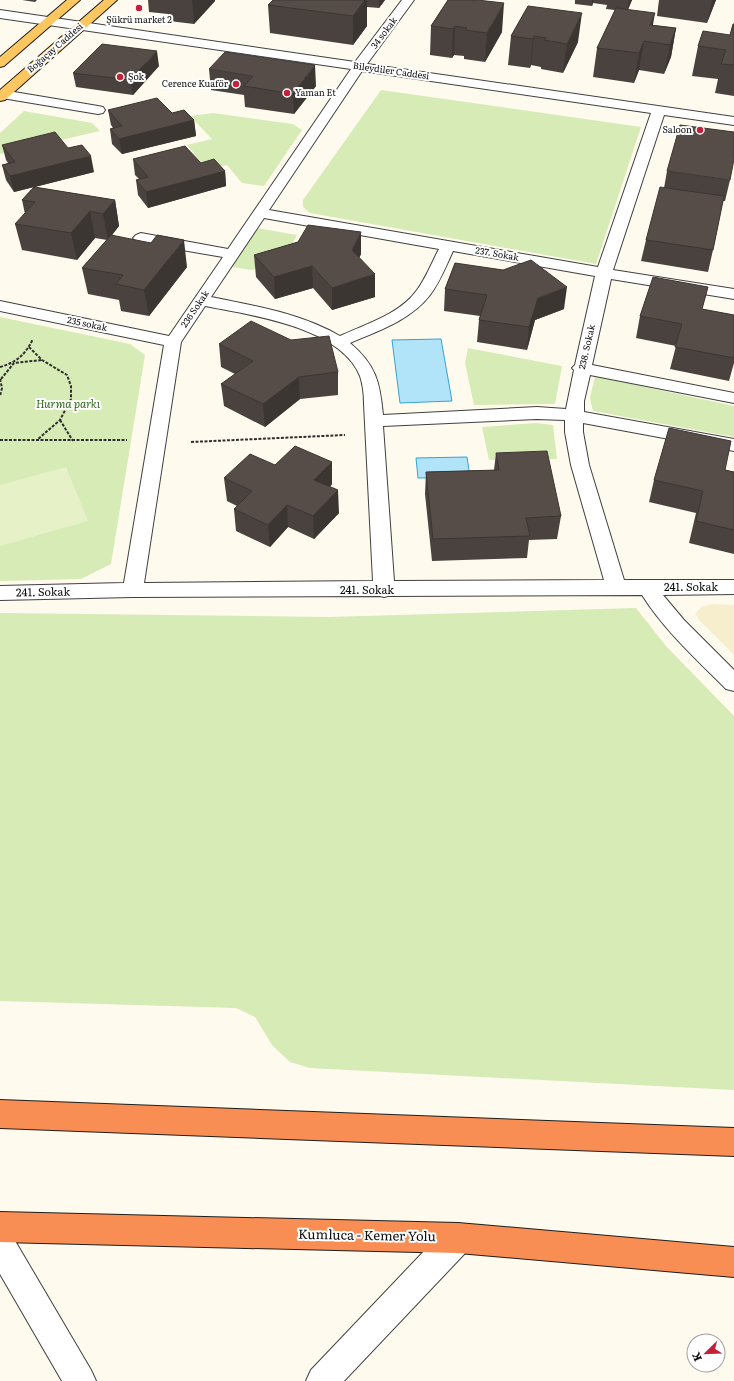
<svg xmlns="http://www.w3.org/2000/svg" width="734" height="1381" viewBox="0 0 734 1381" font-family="Literata,serif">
<rect width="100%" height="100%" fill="#fffaee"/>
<path fill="#f6eecd" d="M712 604 734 605V655L699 620 695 614 701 607Z"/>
<path fill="#d7ebb6" d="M381 90 641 127 596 264 310 213 303 207V200Z
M24 111 92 123 100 131 0 154V133Z
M213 113 293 124 302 130 264 186 242 183 227 165 207 169 187 145 212 139 190 116Z
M257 228 297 235 286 257 252 270 232 267Z
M0 317 130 344 145 355 111 564 81 579 0 581Z
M468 348 562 366 555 404 474 405 465 363Z
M595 376 734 406V437L593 411 590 398Z
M536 423 553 425 557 459 489 460 482 427Z
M636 608 666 646 734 716V1090L310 1068 290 1062 272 1045 255 1017 236 1008 0 1001V613L329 617Z"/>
<path fill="#e7f1c8" d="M66 467 88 521 0 546V485Z"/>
<path fill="#b1e4f8" stroke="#36a3d1" d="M441 339 452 401 400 403 392 340Z
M467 457 470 477 418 478 416 458Z"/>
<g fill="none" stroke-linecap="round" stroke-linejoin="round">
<g stroke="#404040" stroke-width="2">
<path id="minor" d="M402 0H414L367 64 734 117V125L664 115 613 270 734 289V299L611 279 592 365 734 393V403L590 375 584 401V412L734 439V451L583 423V432L589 465 624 580H734V594L663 595 684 620 734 670V691L726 689C696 659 665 631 642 595L388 596 384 597 380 596 133 597 0 600V586L124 583 164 345 0 311V301L169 336 223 257 141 243 136 241 133 238 136 235 141 233 228 249 351 69 0 18V10L355 62ZM362 71 651 113 598 267 269 210ZM264 218 439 249C432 262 426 278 417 290 400 314 366 324 340 336 300 313 255 306 211 297ZM453 251 595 276 575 365 572 368 574 370 566 409 537 407 383 415C380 382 376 365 350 343 378 331 411 320 430 295 440 282 446 266 453 251ZM205 306C251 315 340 327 360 376 363 385 364 395 364 404L373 581 144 583 181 342ZM537 419 565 420V432L571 465 604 580 394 581 383 426Z
M2 90 98 106 103 107 105 110 103 113 98 114 2 98 0 97V91Z
M458 1223 469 1227 473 1238 469 1249 344 1381H306L311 1370 447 1227Z
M0 1230 11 1234 91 1370 96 1381H62L0 1274Z"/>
</g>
<g stroke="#1e1e1e" stroke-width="2">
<path id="major" d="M67 0H80L4 66 0 67V57Z
M104 0H117L5 100 0 101V90Z"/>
</g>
<g stroke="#1e1e1e" stroke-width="2">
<path id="highway" d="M0 1100 734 1128V1156L0 1128Z
M0 1212 458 1223 734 1247V1277L458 1253 0 1242Z"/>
</g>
<path stroke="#2f2f2f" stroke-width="2" stroke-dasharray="3 1.5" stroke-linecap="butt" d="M29 347 42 360 67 375 71 386V399L60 420 37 440
M0 367C17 362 25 355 33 339
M0 379 2 388 0 396
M1 379 14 363 42 360
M60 420 73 441
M0 440H127
M191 442 345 435"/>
<use href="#minor" fill="#fff" fill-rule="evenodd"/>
<use href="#major" fill="#fcc761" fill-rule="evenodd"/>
<use href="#highway" fill="#f88e53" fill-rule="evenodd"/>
</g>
<path fill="#4a423f" d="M22 0H37L35 2Z
M148 0H215V1L194 24 169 21 168 14 149 12Z
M273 0H385L379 8 367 7V26L353 45 270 33 268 5Z
M448 0 502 32 485 62 464 59V56L454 55 452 58 430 55 431 26Z
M575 0H632L628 10 652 25 676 28 671 57 664 74 639 70 634 83 593 77 597 48 615 10 606 9 607 5 593 3 592 6 575 4Z
M659 0H716L707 23 657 16Z
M528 6 578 42 563 73 541 69V67L531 65 530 68 508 65 511 36Z
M734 24V96L715 93 718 79 692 76 698 46 730 35Z
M159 66 133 95 76 87 73 73Z
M209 69 316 86 294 114 245 107 244 95 211 90Z
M108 110 194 120 196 136 122 154 112 144 110 129 113 128 111 125Z
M2 145 68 148 94 172 35 187 115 200 119 226 112 235 187 267 149 316 121 311 119 300 88 294 82 268 107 240 95 238 77 260 22 250 15 224 25 214 22 200 34 187 14 192 6 180 2 165 8 163 6 160Z
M133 159 201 163 225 171 226 186 148 208 138 195 136 180 139 179 135 175Z
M667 171 730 180 725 201H723L713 250 708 272 641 261 646 240 664 188Z
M298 242 361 254 359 258 375 297 332 310 313 288 275 299 256 277 254 255Z
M455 263 564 309 535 320 527 350 477 342 479 320 480 316 444 311 445 289Z
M708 287 702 309 734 315V363L729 381 670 369 676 346 636 338 640 316Z
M219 344 338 372V395L300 399 265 427 224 406 221 384 235 374 221 367Z
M496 453 561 516 557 539 529 540 527 558 432 561 425 494 426 472 494 470Z
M332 462V484L330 487 339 513 314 539 288 527 270 547 236 531 234 509 237 506 227 501 224 478 275 465Z
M725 470 734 472V554L689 543 696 513 649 502 654 480Z"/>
<path fill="#3c3633" d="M192 0H215V1L194 24Z
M365 0H367V26L353 45V16Z
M379 0H385L379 8Z
M592 0H594L592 6Z
M629 0H632L627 11Z
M712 0H716L707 23Z
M504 3 502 32 485 62 487 33Z
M582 13 578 42 563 73 567 44Z
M655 13 650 42V25Z
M455 26 454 55 452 58 453 29Z
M676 28 671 57 664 74 670 45Z
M534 36 531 65 530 68 533 39Z
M644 41 639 70 634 83 639 53Z
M157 51 159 66 133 95 130 80Z
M315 65 316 86 294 114 293 94Z
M194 120 196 136 122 154 119 139Z
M91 156 94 172 14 192 10 176Z
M225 171 226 186 148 208 146 192Z
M115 200 119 226 108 240 103 214Z
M90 211 95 238 77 260 71 233Z
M361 232V254L352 272V250Z
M184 240 187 267 149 316 144 290Z
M312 266 313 288 275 299 274 277Z
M375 274V297L332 310V288Z
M567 287 564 309 535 320 527 350 529 327 538 298Z
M299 377 300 399 265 427 263 404Z
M332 462V484L315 502 314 480Z
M338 490 339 513 314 539 313 516Z
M287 505 288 527 270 547 268 525Z"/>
<path fill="#564d49" stroke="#3c3633" d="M273 0H365L353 16 268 5Z
M448 0H477L504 3 487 33 465 30 467 28 455 26 453 29 431 26Z
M528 6 582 13 567 44 544 40 546 38 534 36 533 39 511 36Z
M616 8 655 13 650 25 676 28 670 45 644 41 639 53 597 48Z
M733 24H734V65L721 64 726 50 698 46 703 31 730 35Z
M102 44 157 51 130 80 73 73Z
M225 52 315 65 293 94 244 86 253 76 209 69Z
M157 98 172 113 184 110 194 120 119 139 110 129 122 126 108 110Z
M680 125 734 132V159L730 180 667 171Z
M55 132 68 148 82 145 91 156 10 176 2 165 15 162 2 145Z
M185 146 201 163 214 159 225 171 146 192 136 180 148 177 133 159Z
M34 187 115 200 103 214 90 211 71 233 15 224 35 202 22 200Z
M660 187 724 196 713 250 646 240Z
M308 225 361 232 352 250 375 274 332 288 312 266 274 277 254 255 298 242Z
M111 235 151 243 157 235 184 240 144 290 116 284 123 275 82 268Z
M531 260 567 287 538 298 529 327 479 320 487 295 445 289 455 263 503 270Z
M653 277 708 287 702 309 734 315V358L675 347 682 324 640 316Z
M251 321 291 340 329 336 338 372 299 377 263 404 221 384 253 361 219 344Z
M669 428 731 441 725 470 734 472V530L696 521 703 491 654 480Z
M295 446 332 462 314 480 338 490 313 516 287 505 268 525 234 509 252 491 224 478 250 454 275 465Z
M547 451 561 516 526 518 530 536 433 539 426 472 499 470 496 453Z"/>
<g fill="#c22139" stroke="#fff" stroke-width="1.5">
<circle cx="139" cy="8" r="4"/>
<circle cx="120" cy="77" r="4"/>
<circle cx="236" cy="84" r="4"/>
<circle cx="287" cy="93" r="4"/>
<circle cx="700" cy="130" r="4"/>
</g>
<g text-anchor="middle" stroke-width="4" stroke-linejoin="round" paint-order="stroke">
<g font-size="9" fill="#0d0d0d" stroke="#fff" text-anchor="start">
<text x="139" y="23" text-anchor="middle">Şükrü market 2</text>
<text x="128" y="80">Şok</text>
<text x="228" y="87" text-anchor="end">Cerence Kuaför</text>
<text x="295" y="96">Yaman Et</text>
<text x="692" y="133" text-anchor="end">Saloon</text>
</g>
<g font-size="9" fill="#0d0d0d" stroke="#fff">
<text transform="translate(384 33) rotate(-53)" y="3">34 sokak</text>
<text transform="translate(55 48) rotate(-41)" y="3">Boğaçay Caddesi</text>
<text transform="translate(391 71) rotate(8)" y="3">Bileydiler Caddesi</text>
<text transform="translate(497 254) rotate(10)" y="3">237. Sokak</text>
<text transform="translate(195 309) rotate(-56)" y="3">236 Sokak</text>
<text transform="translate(87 324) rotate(12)" y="3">235 sokak</text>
<text transform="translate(587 347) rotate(-77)" y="3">238. Sokak</text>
</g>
<g font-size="11" font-style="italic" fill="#33671c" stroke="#fff">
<text x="68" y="408">Hurma parkı</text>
</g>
<g font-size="11" fill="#0d0d0d" stroke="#fff">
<text x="691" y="591">241. Sokak</text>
<text x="367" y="594">241. Sokak</text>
<text transform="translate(43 592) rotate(-1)" y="4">241. Sokak</text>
</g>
<g font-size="13" fill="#0d0d0d" stroke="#fff">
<text transform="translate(367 1235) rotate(1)" y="5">Kumluca - Kemer Yolu</text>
</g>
</g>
<g transform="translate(706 1353) rotate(247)"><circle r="19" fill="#ffffff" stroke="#9e9e9e"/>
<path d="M0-3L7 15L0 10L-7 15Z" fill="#c22139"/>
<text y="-6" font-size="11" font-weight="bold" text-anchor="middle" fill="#0d0d0d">K</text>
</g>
</svg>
